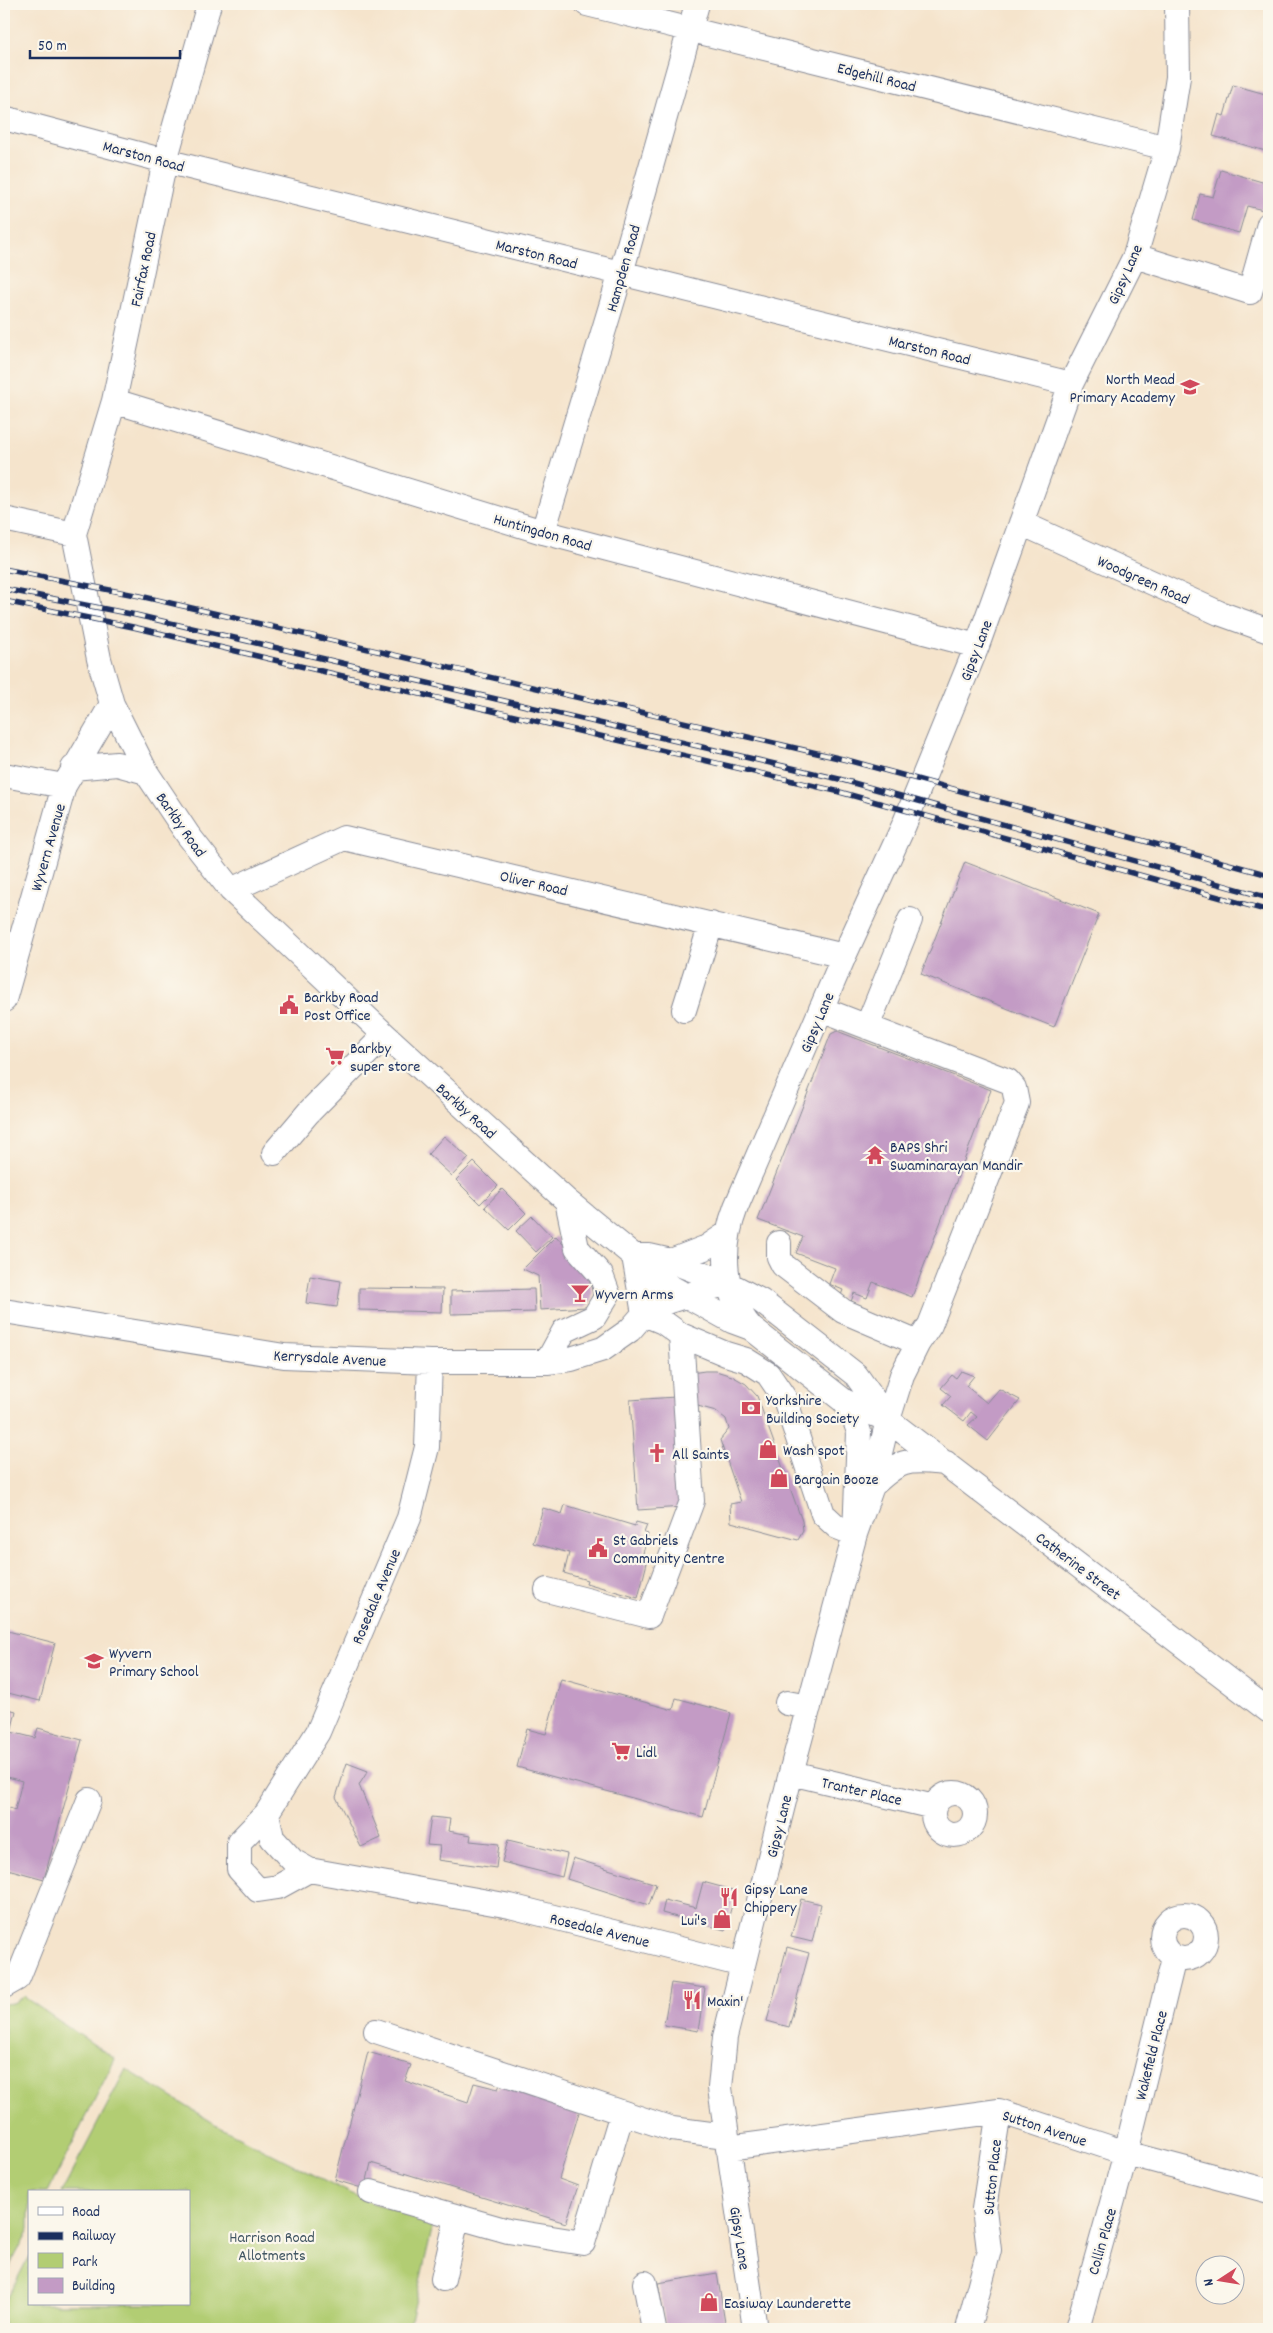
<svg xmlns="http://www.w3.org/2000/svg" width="1273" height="2333" viewBox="0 0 1273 2333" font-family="Dekko,sans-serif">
<rect width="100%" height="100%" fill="#fbf7ec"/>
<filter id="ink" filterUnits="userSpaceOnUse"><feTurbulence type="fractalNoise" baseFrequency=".02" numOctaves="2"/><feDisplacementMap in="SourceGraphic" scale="10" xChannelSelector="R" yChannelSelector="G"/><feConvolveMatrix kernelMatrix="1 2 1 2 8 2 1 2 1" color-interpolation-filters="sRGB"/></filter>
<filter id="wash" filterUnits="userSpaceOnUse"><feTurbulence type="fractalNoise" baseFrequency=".0096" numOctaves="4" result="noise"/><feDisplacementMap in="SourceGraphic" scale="20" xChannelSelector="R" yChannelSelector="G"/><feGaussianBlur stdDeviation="1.12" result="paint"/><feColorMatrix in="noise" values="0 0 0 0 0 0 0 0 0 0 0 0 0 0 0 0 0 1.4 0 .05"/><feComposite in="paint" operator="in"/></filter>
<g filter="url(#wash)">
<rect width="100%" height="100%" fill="#f5e4cc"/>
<path fill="#b2cd73" stroke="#667e68" d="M24 1997 115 2059 48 2192H29V2229L4 2278V2004L13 2003Z
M126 2069 225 2130 332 2184 369 2202 434 2221 409 2329H4V2305L29 2256V2304H189V2192H62Z"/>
<g id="blocks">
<path fill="#c39bc5" d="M1233 85 1269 95V152L1213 136 1219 114 1224 116Z
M1221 170 1269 184 1263 210 1247 206 1239 233 1193 220 1200 194 1213 197Z
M965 862 1099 914 1054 1027 921 974Z
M837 1031 991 1090 912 1297 873 1282 867 1298 854 1293 851 1302 840 1298 843 1290 829 1284 835 1268 796 1253 803 1237 758 1220 831 1034Z
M444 1136 469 1158 452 1176 428 1154Z
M474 1162 498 1186 480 1204 456 1180Z
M502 1189 526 1213 509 1230 485 1207Z
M532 1216 552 1237 536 1252 516 1231Z
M556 1236 592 1277 589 1279 593 1294 591 1302 585 1307 540 1310 538 1276 523 1269Z
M310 1276 341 1281 337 1307 306 1303Z
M359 1288 443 1289 442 1312 359 1310Z
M534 1289 535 1312 451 1314V1291Z
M705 1371H716L732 1376 746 1384 757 1396 802 1521 803 1531 798 1540 731 1522 730 1504 741 1502 720 1440 729 1429 726 1419 716 1411 694 1405 691 1373Z
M961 1371 974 1376 966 1386 987 1403 999 1389 1020 1400 988 1441 968 1425 977 1417 971 1412 964 1421 943 1405 951 1396 941 1388 952 1375 956 1378Z
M676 1397 683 1507 638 1510 630 1400Z
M565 1505 635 1526 636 1522 647 1525 644 1533 648 1534 641 1561 647 1563 638 1598 586 1583 587 1580 564 1573 569 1553 533 1543 543 1508 562 1514Z
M4 1630 55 1643 40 1701 4 1692Z
M561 1679 673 1710 676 1698 731 1713 703 1817 517 1767 527 1729 546 1734Z
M4 1708 16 1711 11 1732 35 1738 38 1728 82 1740 44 1879 4 1868V1806L15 1810 22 1781 4 1776Z
M347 1763 368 1771 359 1785 381 1838 361 1847 336 1797Z
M431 1817 450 1819 448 1831 471 1835 470 1841 499 1844 496 1868 438 1860 440 1846 427 1845Z
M508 1840 567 1854 562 1877 502 1862Z
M573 1858 656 1884 649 1905 567 1879Z
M703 1882 736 1891 725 1930 662 1913 665 1900 696 1908Z
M801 1899 821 1904 812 1942 791 1937Z
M787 1947 809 1953 789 2027 767 2021Z
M671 1983 705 1988 698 2031 664 2025Z
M368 2052 411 2065 405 2081 468 2102 474 2083 498 2089 502 2081 580 2109 559 2179 578 2186 566 2223 371 2163 365 2189 335 2180Z
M717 2273 726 2329H666L658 2283Z"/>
</g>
</g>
<g filter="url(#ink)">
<use href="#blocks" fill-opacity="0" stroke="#888a95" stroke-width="1"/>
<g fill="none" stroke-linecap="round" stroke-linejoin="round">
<g stroke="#888a95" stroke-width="26">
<path id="minor" d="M209 4 165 161 114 401 74 534 99 659 112 704 146 772 188 835 231 890 385 1035 567 1201 634 1256 658 1280 732 1321 751 1328
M587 4 1167 148
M4 118 165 161 1071 384
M1135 256 1250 292 1269 224
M114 401 543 532 977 646
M4 519 74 534
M1021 523 1219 613 1269 631
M543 532 621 273 697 4
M73 768 117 764 146 772
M4 775 64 786
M231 890 344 838 844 956
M4 1000 64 786 112 704
M684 1010 711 924
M867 1027 910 920
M274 1153 308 1113 385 1035
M779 1243V1257L783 1265 843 1311 918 1343
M634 1256H649L671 1261 727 1283 761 1301 856 1375 888 1420
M634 1256 644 1314
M671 1261 707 1247 728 1233
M4 1311 284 1356 430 1362H547L571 1359 603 1349 630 1330 644 1314 652 1309 669 1301 727 1283
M644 1314 663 1322 681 1335 726 1354 746 1360 768 1374 785 1399 823 1514 837 1527 855 1534 859 1432 853 1415 844 1401 751 1328C722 1293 720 1249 736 1207L844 956 904 825 977 646 1071 384 1135 256 1167 148 1178 77 1177 4
M430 1362 427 1447 409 1518 318 1732 267 1813 272 1838 293 1861 309 1870 510 1906 743 1965
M547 1362 564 1331 594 1317 608 1294 601 1275 577 1248 567 1201
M844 1401 888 1420 1269 1711
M872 1486C901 1458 907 1460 946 1463
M547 1590 649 1616 692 1501 681 1335
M787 1703 809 1707
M791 1773 934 1807
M933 1814a21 21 0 1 1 42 0a21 21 0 1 1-42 0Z
M267 1813 239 1842V1869L258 1890 278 1887 309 1870
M1162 1937a22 22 0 1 1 44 0a22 22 0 1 1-44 0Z
M4 1986 18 1978 89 1800
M376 2031 672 2129 726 2136
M728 2148 999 2111 1126 2153 1269 2191
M371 2192 508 2231 583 2243 622 2113
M443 2279 457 2218
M645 2283 654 2329
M755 2329 720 2088 725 2037 791 1773 855 1534 872 1486 888 1420 902 1375 918 1343 930 1325 1017 1103 1014 1088 1008 1081 821 1009
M968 2329 989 2250 984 2209 999 2111
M1077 2329 1126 2153 1174 1958"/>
</g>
<use href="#minor" stroke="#fff" stroke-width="24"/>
<g stroke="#1b2f5e" stroke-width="5.5">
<path id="rail" d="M4 569 140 596 847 760 1269 875
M4 589 136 615 839 779 1269 898
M4 601 133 627 836 791 1269 911"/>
</g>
<use href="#rail" stroke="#fbf7ec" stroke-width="4" stroke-dasharray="11" stroke-linecap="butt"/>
</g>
</g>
<defs>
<g id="school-bare" transform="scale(1.5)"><path d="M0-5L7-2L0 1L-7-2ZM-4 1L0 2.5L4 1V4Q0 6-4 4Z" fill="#d1495b" stroke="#fbf7ec" stroke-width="2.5" paint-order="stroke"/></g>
<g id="civic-bare" transform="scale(1.5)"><path d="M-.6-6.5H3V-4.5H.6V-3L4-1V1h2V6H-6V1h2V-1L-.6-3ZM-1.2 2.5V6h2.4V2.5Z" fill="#d1495b" stroke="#fbf7ec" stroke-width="2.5" paint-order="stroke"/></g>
<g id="supermarket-bare" transform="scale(1.5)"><path d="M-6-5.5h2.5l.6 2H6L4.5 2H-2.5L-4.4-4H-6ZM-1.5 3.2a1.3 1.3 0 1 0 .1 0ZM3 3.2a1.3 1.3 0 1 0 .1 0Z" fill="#d1495b" stroke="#fbf7ec" stroke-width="2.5" paint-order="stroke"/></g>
<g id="temple-bare" transform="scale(1.5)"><path d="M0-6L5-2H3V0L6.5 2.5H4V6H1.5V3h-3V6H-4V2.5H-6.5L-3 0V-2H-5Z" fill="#d1495b" stroke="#fbf7ec" stroke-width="2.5" paint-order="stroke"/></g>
<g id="bar-bare" transform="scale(1.5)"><path d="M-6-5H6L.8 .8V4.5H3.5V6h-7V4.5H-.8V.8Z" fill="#d1495b" stroke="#fbf7ec" stroke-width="2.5" paint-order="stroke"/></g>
<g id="bank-bare" transform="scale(1.5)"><path d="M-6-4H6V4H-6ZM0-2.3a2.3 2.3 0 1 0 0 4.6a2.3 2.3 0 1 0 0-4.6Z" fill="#d1495b" stroke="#fbf7ec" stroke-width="2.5" paint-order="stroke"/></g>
<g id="shop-bare" transform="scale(1.5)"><path d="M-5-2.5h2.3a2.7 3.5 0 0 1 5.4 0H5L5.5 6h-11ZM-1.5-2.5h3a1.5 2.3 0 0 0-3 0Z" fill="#d1495b" stroke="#fbf7ec" stroke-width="2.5" paint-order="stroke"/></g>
<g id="church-bare" transform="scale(1.5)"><path d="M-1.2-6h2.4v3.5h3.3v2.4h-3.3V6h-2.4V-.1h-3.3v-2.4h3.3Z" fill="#d1495b" stroke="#fbf7ec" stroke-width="2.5" paint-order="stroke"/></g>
<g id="restaurant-bare" transform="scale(1.5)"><path d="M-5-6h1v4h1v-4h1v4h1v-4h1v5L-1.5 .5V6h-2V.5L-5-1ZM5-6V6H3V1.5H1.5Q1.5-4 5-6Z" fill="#d1495b" stroke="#fbf7ec" stroke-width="2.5" paint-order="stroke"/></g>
</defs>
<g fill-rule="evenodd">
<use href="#school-bare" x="1190" y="387"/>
<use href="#civic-bare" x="289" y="1005"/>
<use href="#supermarket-bare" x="335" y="1056"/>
<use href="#temple-bare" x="875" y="1155"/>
<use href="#bar-bare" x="580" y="1293"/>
<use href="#bank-bare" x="751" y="1408"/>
<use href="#shop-bare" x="768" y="1449"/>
<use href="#church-bare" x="657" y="1453"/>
<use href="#shop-bare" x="779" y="1478"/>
<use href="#civic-bare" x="598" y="1548"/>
<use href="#school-bare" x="94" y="1661"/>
<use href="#supermarket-bare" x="621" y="1751"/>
<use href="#restaurant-bare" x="729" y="1897"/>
<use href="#shop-bare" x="722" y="1919"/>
<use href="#restaurant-bare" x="692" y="2000"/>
<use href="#shop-bare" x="709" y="2302"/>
</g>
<g text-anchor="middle" stroke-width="4.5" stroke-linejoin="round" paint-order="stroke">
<g font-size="16" fill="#1b2f5e" stroke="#fbf7ec">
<text transform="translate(877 76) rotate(14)" y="6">Edgehill Road</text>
<text transform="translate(144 155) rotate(15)" y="6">Marston Road</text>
<text transform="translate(537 253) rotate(14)" y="6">Marston Road</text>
<text transform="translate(622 268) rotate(-74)" y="6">Hampden Road</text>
<text transform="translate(142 269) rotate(-78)" y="6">Fairfax Road</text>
<text transform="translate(1124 274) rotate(-66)" y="6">Gipsy Lane</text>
<text transform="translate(930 349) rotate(14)" y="6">Marston Road</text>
<text transform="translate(543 531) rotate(16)" y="6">Huntingdon Road</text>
<text transform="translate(1144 579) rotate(24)" y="6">Woodgreen Road</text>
<text transform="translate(975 650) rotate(-69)" y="6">Gipsy Lane</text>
<text transform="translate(182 824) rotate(55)" y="6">Barkby Road</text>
<text transform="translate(47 847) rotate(-74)" y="6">Wyvern Avenue</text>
<text transform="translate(534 882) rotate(13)" y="6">Oliver Road</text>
<text transform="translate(816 1022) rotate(-67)" y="6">Gipsy Lane</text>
<text transform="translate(467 1110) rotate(42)" y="6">Barkby Road</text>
<text transform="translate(330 1357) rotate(3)" y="6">Kerrysdale Avenue</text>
<text transform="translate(1079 1565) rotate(37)" y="6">Catherine Street</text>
<text transform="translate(375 1596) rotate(-67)" y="6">Rosedale Avenue</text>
<text transform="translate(862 1790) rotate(13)" y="6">Tranter Place</text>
<text transform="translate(778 1826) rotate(-76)" y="6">Gipsy Lane</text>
<text transform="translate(600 1929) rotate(14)" y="6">Rosedale Avenue</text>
<text transform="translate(1150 2055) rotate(-76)" y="6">Wakefield Place</text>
<text transform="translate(1045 2127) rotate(18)" y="6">Sutton Avenue</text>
<text transform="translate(991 2177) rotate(-84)" y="6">Sutton Place</text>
<text transform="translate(741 2238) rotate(81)" y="6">Gipsy Lane</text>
<text transform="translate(1101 2241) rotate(-74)" y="6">Collin Place</text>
</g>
<g font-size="16" fill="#1b2f5e" stroke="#fbf7ec" text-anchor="start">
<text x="1175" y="384" text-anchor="end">North Mead<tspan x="1175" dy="18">Primary Academy</tspan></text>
<text x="304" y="1002">Barkby Road<tspan x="304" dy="18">Post Office</tspan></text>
<text x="350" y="1053">Barkby<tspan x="350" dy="18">super store</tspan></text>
<text x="890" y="1152">BAPS Shri<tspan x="890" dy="18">Swaminarayan Mandir</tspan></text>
<text x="595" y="1299">Wyvern Arms</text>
<text x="766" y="1405">Yorkshire<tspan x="766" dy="18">Building Society</tspan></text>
<text x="783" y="1455">Wash spot</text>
<text x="672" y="1459">All Saints</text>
<text x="794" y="1484">Bargain Booze</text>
<text x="613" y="1545">St Gabriels<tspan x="613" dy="18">Community Centre</tspan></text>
<text x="109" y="1658">Wyvern<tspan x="109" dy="18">Primary School</tspan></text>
<text x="636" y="1757">Lidl</text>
<text x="744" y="1894">Gipsy Lane<tspan x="744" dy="18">Chippery</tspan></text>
<text x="707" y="1925" text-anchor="end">Lui's</text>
<text x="707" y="2006">Maxin'</text>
<text x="724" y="2308">Easiway Launderette</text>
</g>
<g font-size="16" fill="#415663" stroke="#fbf7ec">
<text x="272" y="2242">Harrison Road<tspan x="272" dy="18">Allotments</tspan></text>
</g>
</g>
<rect width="1273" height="2333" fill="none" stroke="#fbf7ec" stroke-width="20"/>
<rect x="28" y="2190" width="162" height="115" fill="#fbf7ec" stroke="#a1a7b3"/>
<rect x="38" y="2207" width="25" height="8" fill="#ffffff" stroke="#a1a7b3"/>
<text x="72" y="2216" font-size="15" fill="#1b2f5e">Road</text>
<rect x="38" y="2232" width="25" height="8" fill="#1b2f5e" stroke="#a1a7b3"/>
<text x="72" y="2240" font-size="15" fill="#1b2f5e">Railway</text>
<rect x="38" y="2253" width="25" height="15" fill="#b2cd73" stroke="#a1a7b3"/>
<text x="72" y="2266" font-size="15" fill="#1b2f5e">Park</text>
<rect x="38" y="2278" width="25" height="15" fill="#c39bc5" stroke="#a1a7b3"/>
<text x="72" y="2290" font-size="15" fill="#1b2f5e">Building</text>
<g transform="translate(1220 2280) rotate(258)"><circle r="24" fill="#fbf7ec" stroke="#a1a7b3"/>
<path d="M0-4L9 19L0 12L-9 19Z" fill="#d1495b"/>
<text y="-8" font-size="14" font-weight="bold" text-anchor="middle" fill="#1b2f5e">N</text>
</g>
<path d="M30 50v8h150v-8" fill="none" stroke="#1b2f5e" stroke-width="2.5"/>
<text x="38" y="50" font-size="15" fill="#1b2f5e" stroke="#fbf7ec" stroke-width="4" paint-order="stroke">50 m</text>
</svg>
